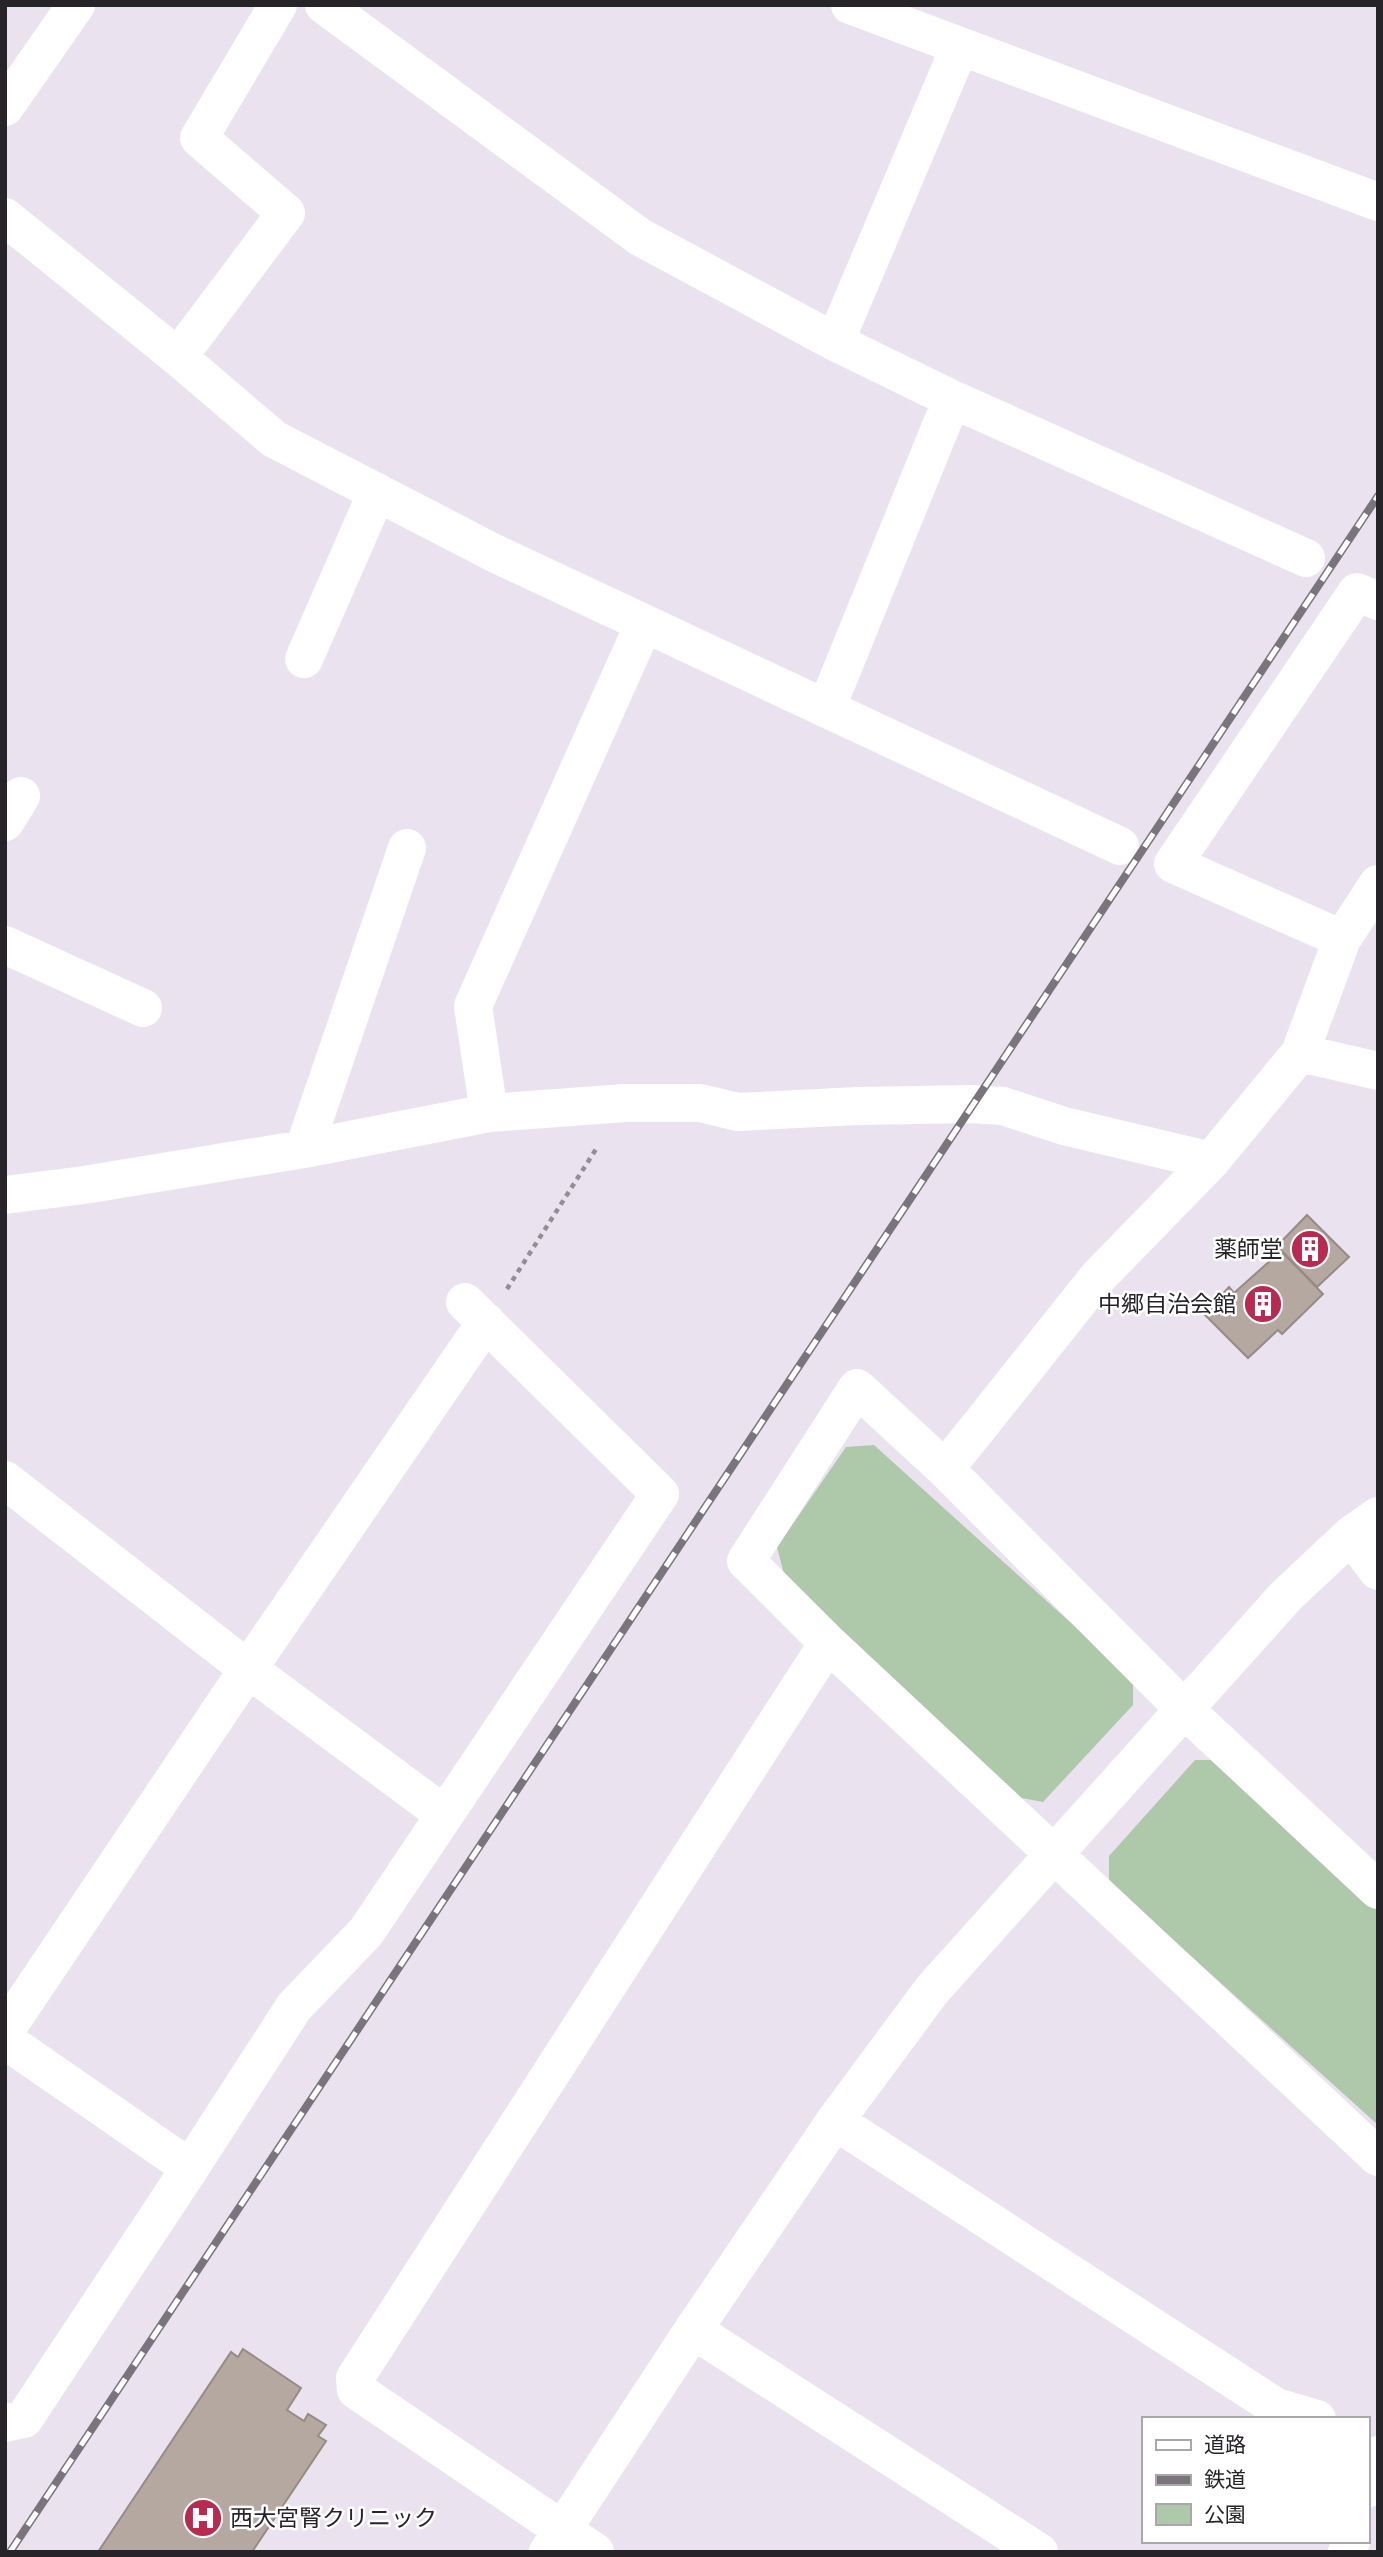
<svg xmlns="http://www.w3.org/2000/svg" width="1383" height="2557" viewBox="0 0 1383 2557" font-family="'IBM Plex Serif','Noto Sans JP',serif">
<rect width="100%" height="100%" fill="#eae3ef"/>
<path fill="#aec8aa" d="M874 1445 1133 1679V1705L1043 1802 1016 1797 785 1578 777 1547 846 1447Z
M1195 1760H1218L1378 1910V2125L1109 1882V1856Z"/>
<path fill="#b4a8a0" stroke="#978b84" stroke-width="2" d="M1307 1215 1349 1257 1317 1287 1277 1246Z
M1281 1251 1323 1294 1282 1334 1278 1330 1248 1358 1204 1314 1229 1287 1234 1293Z
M243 2349 301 2388 287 2410 304 2421 308 2414 326 2425 318 2436 326 2441 252 2552H98L231 2352 238 2357Z"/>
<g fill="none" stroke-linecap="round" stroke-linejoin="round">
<path stroke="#928d96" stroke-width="4.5" stroke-dasharray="5 5" stroke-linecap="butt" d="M507 1289 598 1146"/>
<path stroke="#fff" stroke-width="38" d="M324 5 640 237 835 342 952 399 1306 558
M850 5 1378 202
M5 107 76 5
M5 217 178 357 274 439 494 553 1120 846
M835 342 960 46
M178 357 286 213 199 138 278 5
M304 659 377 492
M826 709 952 399
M5 822 21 796
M1342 939 1173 864 1357 592 1378 601
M5 945 143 1008
M1300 1053 1378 1071
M489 1113 473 1006 644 624
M304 1149 407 848
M5 1195 84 1185 304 1149 489 1113 625 1103H700L738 1112 858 1106 972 1104 1003 1106 1064 1126 1211 1161
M945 1469 1098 1277 1211 1161 1300 1053 1342 939 1378 884
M5 1480 248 1669 5 2031
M1351 1535 1378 1571
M445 1815 248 1669 486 1322
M1378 1890 1184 1709 945 1469 857 1388 746 1561 828 1643 1378 2157
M5 2040 190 2168 24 2419 5 2423
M835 2121 1276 2407 1317 2419
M190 2168 294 2007 366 1932 660 1494 465 1302
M693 2330 1039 2552
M1367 2489 1378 2455
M548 2552 693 2330 835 2121 932 1990 1286 1596 1351 1535 1378 1516
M595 2552 356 2390 355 2378 828 1643
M1347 2552 1351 2541"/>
<g stroke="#7a757d" stroke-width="8">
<path id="rail" d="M10 2552 1378 496"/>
</g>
<use href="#rail" stroke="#fff" stroke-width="5" stroke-dasharray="16" stroke-linecap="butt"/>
</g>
<defs>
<g id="building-disc" transform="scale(2.0125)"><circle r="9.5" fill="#ba2a50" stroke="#fff"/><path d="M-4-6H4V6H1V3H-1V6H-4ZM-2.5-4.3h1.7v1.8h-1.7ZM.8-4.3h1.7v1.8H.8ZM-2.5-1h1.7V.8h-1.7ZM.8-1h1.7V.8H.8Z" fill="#fff"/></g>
<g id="hospital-disc" transform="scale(2.0125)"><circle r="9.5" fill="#ba2a50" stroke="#fff"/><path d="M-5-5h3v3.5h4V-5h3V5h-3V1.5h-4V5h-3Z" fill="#fff"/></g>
</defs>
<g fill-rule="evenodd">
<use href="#building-disc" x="1310" y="1249"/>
<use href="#building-disc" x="1263" y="1304"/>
<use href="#hospital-disc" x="203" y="2518"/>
</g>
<g text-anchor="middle" stroke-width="5" stroke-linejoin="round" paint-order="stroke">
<g font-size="23" fill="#272429" stroke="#fff" text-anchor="end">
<text x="1283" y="1257">薬師堂</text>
<text x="1236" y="1312">中郷自治会館</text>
<text x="230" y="2526" text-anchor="start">西大宮腎クリニック</text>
</g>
</g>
<rect width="1383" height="2557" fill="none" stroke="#272429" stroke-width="14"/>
<rect x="1142" y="2417" width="228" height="126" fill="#ffffff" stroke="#a9a7a9" stroke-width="2"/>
<rect x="1156" y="2440" width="35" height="10" fill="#ffffff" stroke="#a9a7a9" stroke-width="2"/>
<text x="1204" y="2452" font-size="21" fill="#272429">道路</text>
<rect x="1156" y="2475" width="35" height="10" fill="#7a757d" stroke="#a9a7a9" stroke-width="2"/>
<text x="1204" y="2487" font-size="21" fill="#272429">鉄道</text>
<rect x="1156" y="2504" width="35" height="21" fill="#aec8aa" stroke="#a9a7a9" stroke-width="2"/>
<text x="1204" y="2522" font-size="21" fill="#272429">公園</text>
</svg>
